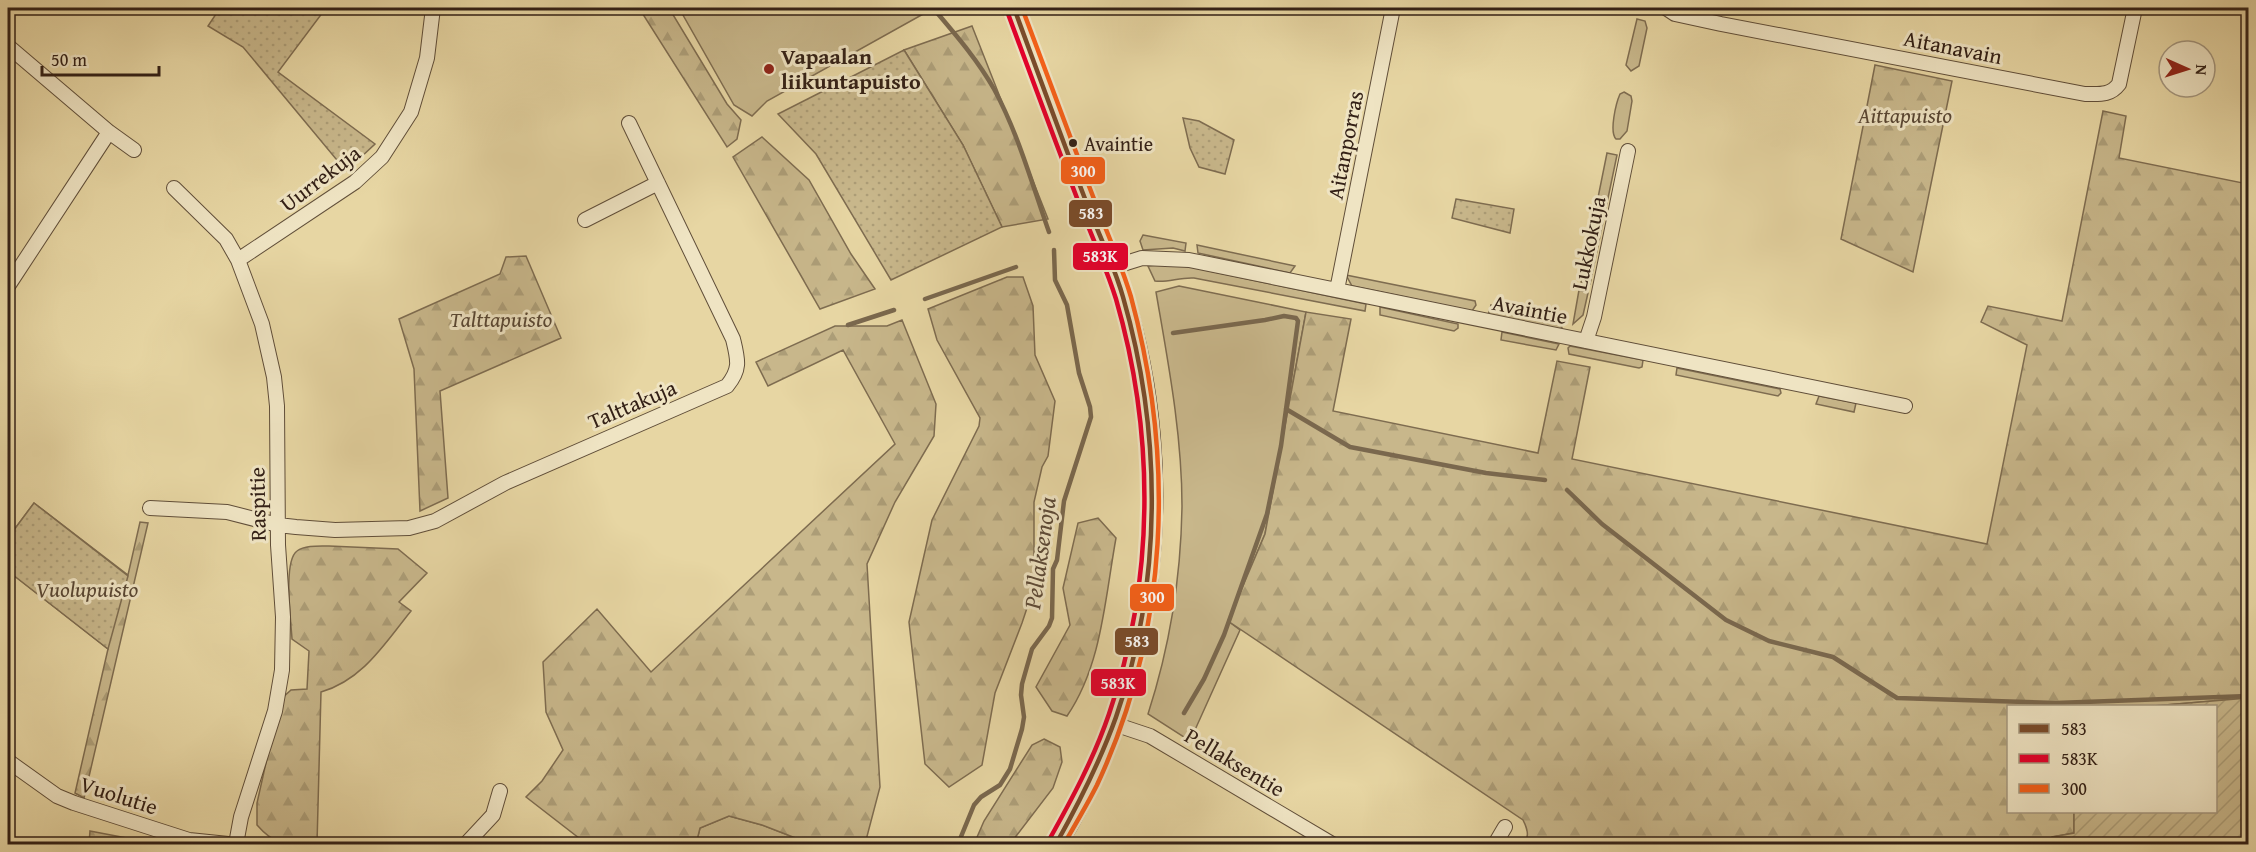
<svg xmlns="http://www.w3.org/2000/svg" width="2256" height="852" viewBox="0 0 2256 852" font-family="'Gentium Book Plus',serif">
<defs>
<pattern id="forest-firs" width="22" height="20" patternUnits="userSpaceOnUse" patternTransform="scale(1.5)"><rect width="22" height="20" fill="#c8b78b"/><path d="M5 1l3.5 6h-7zM16 11l3.5 6h-7z" fill="#ac9d77"/></pattern>
<pattern id="park-dots" width="8" height="8" patternUnits="userSpaceOnUse" patternTransform="scale(1.5)"><rect width="8" height="8" fill="#c8b78b"/><path d="M2 2h.1M6 6h.1" fill="none" stroke="#ac9d77" stroke-width="1.8" stroke-linecap="round"/></pattern>
<pattern id="garden-furrows" width="10" height="10" patternUnits="userSpaceOnUse" patternTransform="scale(1.5)"><rect width="10" height="10" fill="#c8b78b"/><path d="M-1 1l2-2M0 10L10 0M9 11l2-2" fill="none" stroke="#ac9d77"/></pattern>
</defs>
<rect width="100%" height="100%" fill="#e7d6a3"/>
<filter id="stains"><feTurbulence type="fractalNoise" baseFrequency=".00333" numOctaves="4"/><feColorMatrix values="0 0 0 0 .2 0 0 0 0 .09 0 0 0 0 .02 0 0 0 .5 -.17"/></filter>
<radialGradient id="worn" r=".72"><stop offset=".6" stop-color="#630" stop-opacity="0"/><stop offset="1" stop-color="#630" stop-opacity=".3"/></radialGradient>
<path fill="#c8b78b" stroke="#7e6c50" stroke-width="1.5" d="M679 8H941L925 13 767 101 752 116 734 105Z
M1637 19 1645 21 1647 28 1639 66 1631 71 1626 65Z
M1624 92 1631 96 1632 101 1627 131 1620 139H1616C1609 132 1616 103 1620 94Z
M1607 153 1617 155 1590 284 1581 282Z
M1143 235 1186 243 1185 251 1173 248 1143 250 1140 241Z
M1197 245 1295 266 1290 273 1198 253Z
M1164 264 1191 267 1366 304 1365 311 1194 278C1180 277 1167 283 1155 281L1148 266Z
M1346 275 1475 301 1476 305 1472 311 1352 286Z
M1179 286 1306 312 1265 534 1228 621 1240 630 1190 741 1148 714C1170 646 1181 577 1182 506 1182 434 1168 362 1156 292Z
M1579 290 1588 293 1583 315 1573 324Z
M1491 305 1556 319 1559 320 1562 328 1557 329 1488 315Z
M1380 307 1458 324V328L1454 331 1380 315Z
M1502 332 1559 344 1556 350 1501 340Z
M1570 346 1643 360 1642 367 1639 368 1569 354 1568 348Z
M1677 368 1780 389 1781 393 1778 396 1676 375Z
M1819 396 1856 403 1854 412 1816 404Z
M729 816 762 825 811 844H696L700 828Z"/>
<path fill="url(#forest-firs)" stroke="#7e6c50" stroke-width="1.5" d="M639 8H669L727 104 741 120 737 139 727 147Z
M972 26 1048 219 1002 227 963 145 904 50Z
M1875 65 1952 81 1913 272 1841 239Z
M2103 111 2126 116 2119 158 2248 184V698L2153 706H2008V812H2074V833L2053 837 2052 844H1524C1530 836 1527 828 1523 820L1228 621 1265 534 1306 312 1351 319 1333 411 1538 453 1557 361 1590 367 1572 459 1987 544 2027 345 1981 322 1988 306 2062 321Z
M762 137 809 180 851 254 875 289 820 309 733 157Z
M526 256 561 338 440 391 448 498 420 511 414 369 399 319 500 274 506 257Z
M1007 277H1023L1033 306 1035 355 1055 401 1048 456 1042 467 1034 502V587L1022 623 995 693 982 765 949 787 925 764 909 622 932 520 979 426 980 418 937 340 928 309Z
M902 320 936 404 934 436 895 502 867 564 880 787 865 844H811L762 825 729 816 700 828 696 844H583L584 842 526 797 542 781 563 750 546 712 543 662 597 609 651 672 895 444 843 350 768 386 756 362 835 326H887Z
M34 503 128 575 140 522 148 523 84 798 75 793 108 649 8 571V538Z
M1098 518 1116 538C1105 598 1102 665 1067 716L1052 711 1036 687 1070 625 1063 588 1078 523Z
M329 546 398 549 427 573 399 602 411 611C385 643 363 680 321 692L317 844C288 844 277 848 257 825V803L280 700 291 690 307 689 309 651 292 639C291 621 283 561 297 551 305 545 319 546 329 546Z
M1044 739 1060 747 1062 762 1053 788 1010 844H974L984 821 1032 745Z
M90 831 158 844H89Z"/>
<path fill="url(#park-dots)" stroke="#7e6c50" stroke-width="1.5" d="M220 8H326L278 72 375 144 346 171 243 47 208 26Z
M904 50 963 145 1002 227 891 280 816 154 778 114Z
M1183 118 1199 121 1234 140 1225 174 1199 167 1190 148Z
M1456 199 1514 209 1510 233 1452 218Z
M34 503 128 576 108 649 8 571V538Z"/>
<path fill="url(#garden-furrows)" stroke="#7e6c50" stroke-width="1.5" d="M2248 698V844H2052V837L2074 833V812H2216V706H2153Z"/>
<g fill="none" stroke-linecap="round" stroke-linejoin="round">
<path stroke="#7a684e" stroke-width="4.5" d="M933 8C955 34 977 59 994 89 1018 133 1032 184 1049 232
M925 299 1016 267
M848 325 894 310
M1173 333 1265 320 1284 316 1296 318 1298 321 1281 446 1267 514 1224 635 1204 679 1184 713
M1286 409 1350 447 1486 473 1545 480
M1567 490 1602 524 1726 620 1769 641 1833 657 1897 698 2056 703 2248 696
M958 844 974 805 981 797 1000 785 1010 769 1022 729 1024 717 1021 695 1022 684 1032 649 1049 626 1052 618 1053 569 1057 560 1064 501 1091 417 1090 407 1079 373 1067 305 1055 280 1054 250"/>
<g stroke="#604e39" stroke-width="16">
<path id="street" d="M1666 8 1675 14 1721 24 2085 94C2099 94 2110 96 2119 84L2135 8
M8 46 109 132 134 150
M174 188 226 239 238 260 262 324 274 377 277 406 278 545 283 617 282 670 275 711 241 817 236 844
M585 220 658 183
M238 260 355 182 382 157 411 112 427 58 433 8
M1113 267 1142 258 1189 260 1905 406
M8 286 109 132
M1337 290 1393 8
M1586 341 1594 317 1628 151
M150 508 227 512 278 525 296 527 335 530 409 528 435 521 505 483 727 386C741 369 738 360 733 339L629 123
M1114 724 1150 736 1332 844
M8 761 57 796 74 803 189 840 228 844
M466 844 493 815 500 791
M1495 844 1505 827"/>
</g>
<g stroke="#332016" stroke-width="22">
<path id="secondary" d="M1014 8C1038 73 1063 138 1087 203 1099 234 1113 265 1123 297 1178 476 1156 684 1056 844"/>
</g>
<use href="#street" stroke="#efe4c3" stroke-width="14"/>
<use href="#secondary" stroke="#efe4c3" stroke-width="20"/>
<g stroke="#efe4c3" stroke-width="9">
<path id="bus-1" d="M1014 8C1038 73 1062 139 1087 204 1099 235 1114 265 1123 297 1162 432 1163 583 1116 717 1100 762 1079 803 1056 844"/>
</g>
<g stroke="#efe4c3" stroke-width="9">
<path id="bus-2" d="M1007 11C1031 76 1055 141 1080 206 1092 237 1106 267 1116 299 1155 434 1155 580 1109 714 1094 758 1072 799 1049 840"/>
</g>
<g stroke="#efe4c3" stroke-width="9">
<path id="bus-3" d="M1022 8C1046 71 1069 135 1094 199 1106 231 1121 263 1131 297 1175 460 1169 630 1097 785 1087 805 1075 825 1064 844"/>
</g>
<use href="#bus-1" stroke="#7a4b2a" stroke-width="4.5"/>
<use href="#bus-2" stroke="#e4002b" stroke-width="4.5"/>
<use href="#bus-3" stroke="#f56019" stroke-width="4.5"/>
</g>
<circle fill="#8f2418" stroke="#efe4c3" stroke-width="2" cx="769" cy="69" r="6"/>
<circle fill="#332016" stroke="#efe4c3" stroke-width="2" cx="1073" cy="143" r="5"/>
<g text-anchor="middle" stroke-width="6" stroke-linejoin="round" paint-order="stroke">
<g font-size="20" fill="#332016" stroke="#efe4c3" text-anchor="start">
<text x="1084" y="151">Avaintie</text>
</g>
<g font-size="22" fill="#332016" stroke="#efe4c3">
<text transform="translate(1953 47) rotate(11)" y="8">Aitanavain</text>
<text transform="translate(1345 145) rotate(-79)" y="8">Aitanporras</text>
<text transform="translate(320 178) rotate(-37)" y="8">Uurrekuja</text>
<text transform="translate(1588 243) rotate(-78)" y="8">Lukkokuja</text>
<text transform="translate(1530 309) rotate(11)" y="8">Avaintie</text>
<text transform="translate(632 404) rotate(-23)" y="8">Talttakuja</text>
<text transform="translate(257 504) rotate(-91)" y="8">Raspitie</text>
<text transform="translate(1235 762) rotate(31)" y="8">Pellaksentie</text>
<text transform="translate(119 795) rotate(18)" y="8">Vuolutie</text>
</g>
<g font-size="22" font-weight="bold" fill="#332016" stroke="#efe4c3" text-anchor="start">
<text x="781" y="64">Vapaalan<tspan x="781" dy="25">liikuntapuisto</tspan></text>
</g>
<g font-size="22" font-style="italic" fill="#584633" stroke="#efe4c3">
<text x="1905" y="123">Aittapuisto</text>
<text x="501" y="327">Talttapuisto</text>
<text x="87" y="597">Vuolupuisto</text>
</g>
<g font-size="24" font-style="italic" fill="#5d4a37" stroke="#efe4c3">
<text transform="translate(1040 553) rotate(-82)" y="8">Pellaksenoja</text>
</g>
</g>
<g stroke="#efe4c3" stroke-width="2">
<rect x="1060" y="156" width="46" height="29" rx="6" fill="#f56019"/>
<rect x="1068" y="199" width="45" height="29" rx="6" fill="#7a4b2a"/>
<rect x="1072" y="242" width="57" height="29" rx="6" fill="#e4002b"/>
<rect x="1129" y="583" width="46" height="29" rx="6" fill="#f56019"/>
<rect x="1114" y="627" width="45" height="29" rx="6" fill="#7a4b2a"/>
<rect x="1090" y="668" width="57" height="29" rx="6" fill="#e4002b"/>
</g>
<g font-size="16" text-anchor="middle" font-weight="bold" fill="#fff">
<text x="1083" y="177">300</text>
<text x="1091" y="219">583</text>
<text x="1100" y="262">583K</text>
<text x="1152" y="603">300</text>
<text x="1137" y="647">583</text>
<text x="1118" y="689">583K</text>
</g>
<rect width="2256" height="852" fill="none" stroke="#e7d6a3" stroke-width="30"/>
<rect x="9" y="9" width="2238" height="834" fill="none" stroke="#332016" stroke-width="3"/>
<rect x="15" y="15" width="2226" height="822" fill="none" stroke="#332016" stroke-width="1.5"/>
<rect x="2007" y="705" width="210" height="108" fill="#efe4c3" stroke="#a4967e" stroke-width="1.5"/>
<rect x="2019" y="724" width="30" height="9" fill="#7a4b2a" stroke="#a4967e" stroke-width="1.5"/>
<text x="2061" y="735" font-size="18" fill="#332016">583</text>
<rect x="2019" y="754" width="30" height="9" fill="#e4002b" stroke="#a4967e" stroke-width="1.5"/>
<text x="2061" y="765" font-size="18" fill="#332016">583K</text>
<rect x="2019" y="784" width="30" height="9" fill="#f56019" stroke="#a4967e" stroke-width="1.5"/>
<text x="2061" y="795" font-size="18" fill="#332016">300</text>
<g transform="translate(2187 69) rotate(93)"><circle r="28" fill="#efe4c3" stroke="#a4967e" stroke-width="1.5"/>
<path d="M0-4.5L10 22L0 15L-10 22Z" fill="#8f2418"/>
<text y="-9" font-size="16" font-weight="bold" text-anchor="middle" fill="#332016">N</text>
</g>
<path d="M42 66v9h117v-9" fill="none" stroke="#332016" stroke-width="3"/>
<text x="51" y="66" font-size="18" fill="#332016" stroke="#efe4c3" stroke-width="4.5" paint-order="stroke">50 m</text>
<rect width="100%" height="100%" filter="url(#stains)"/>
<rect width="100%" height="100%" fill="url(#worn)"/>
</svg>
